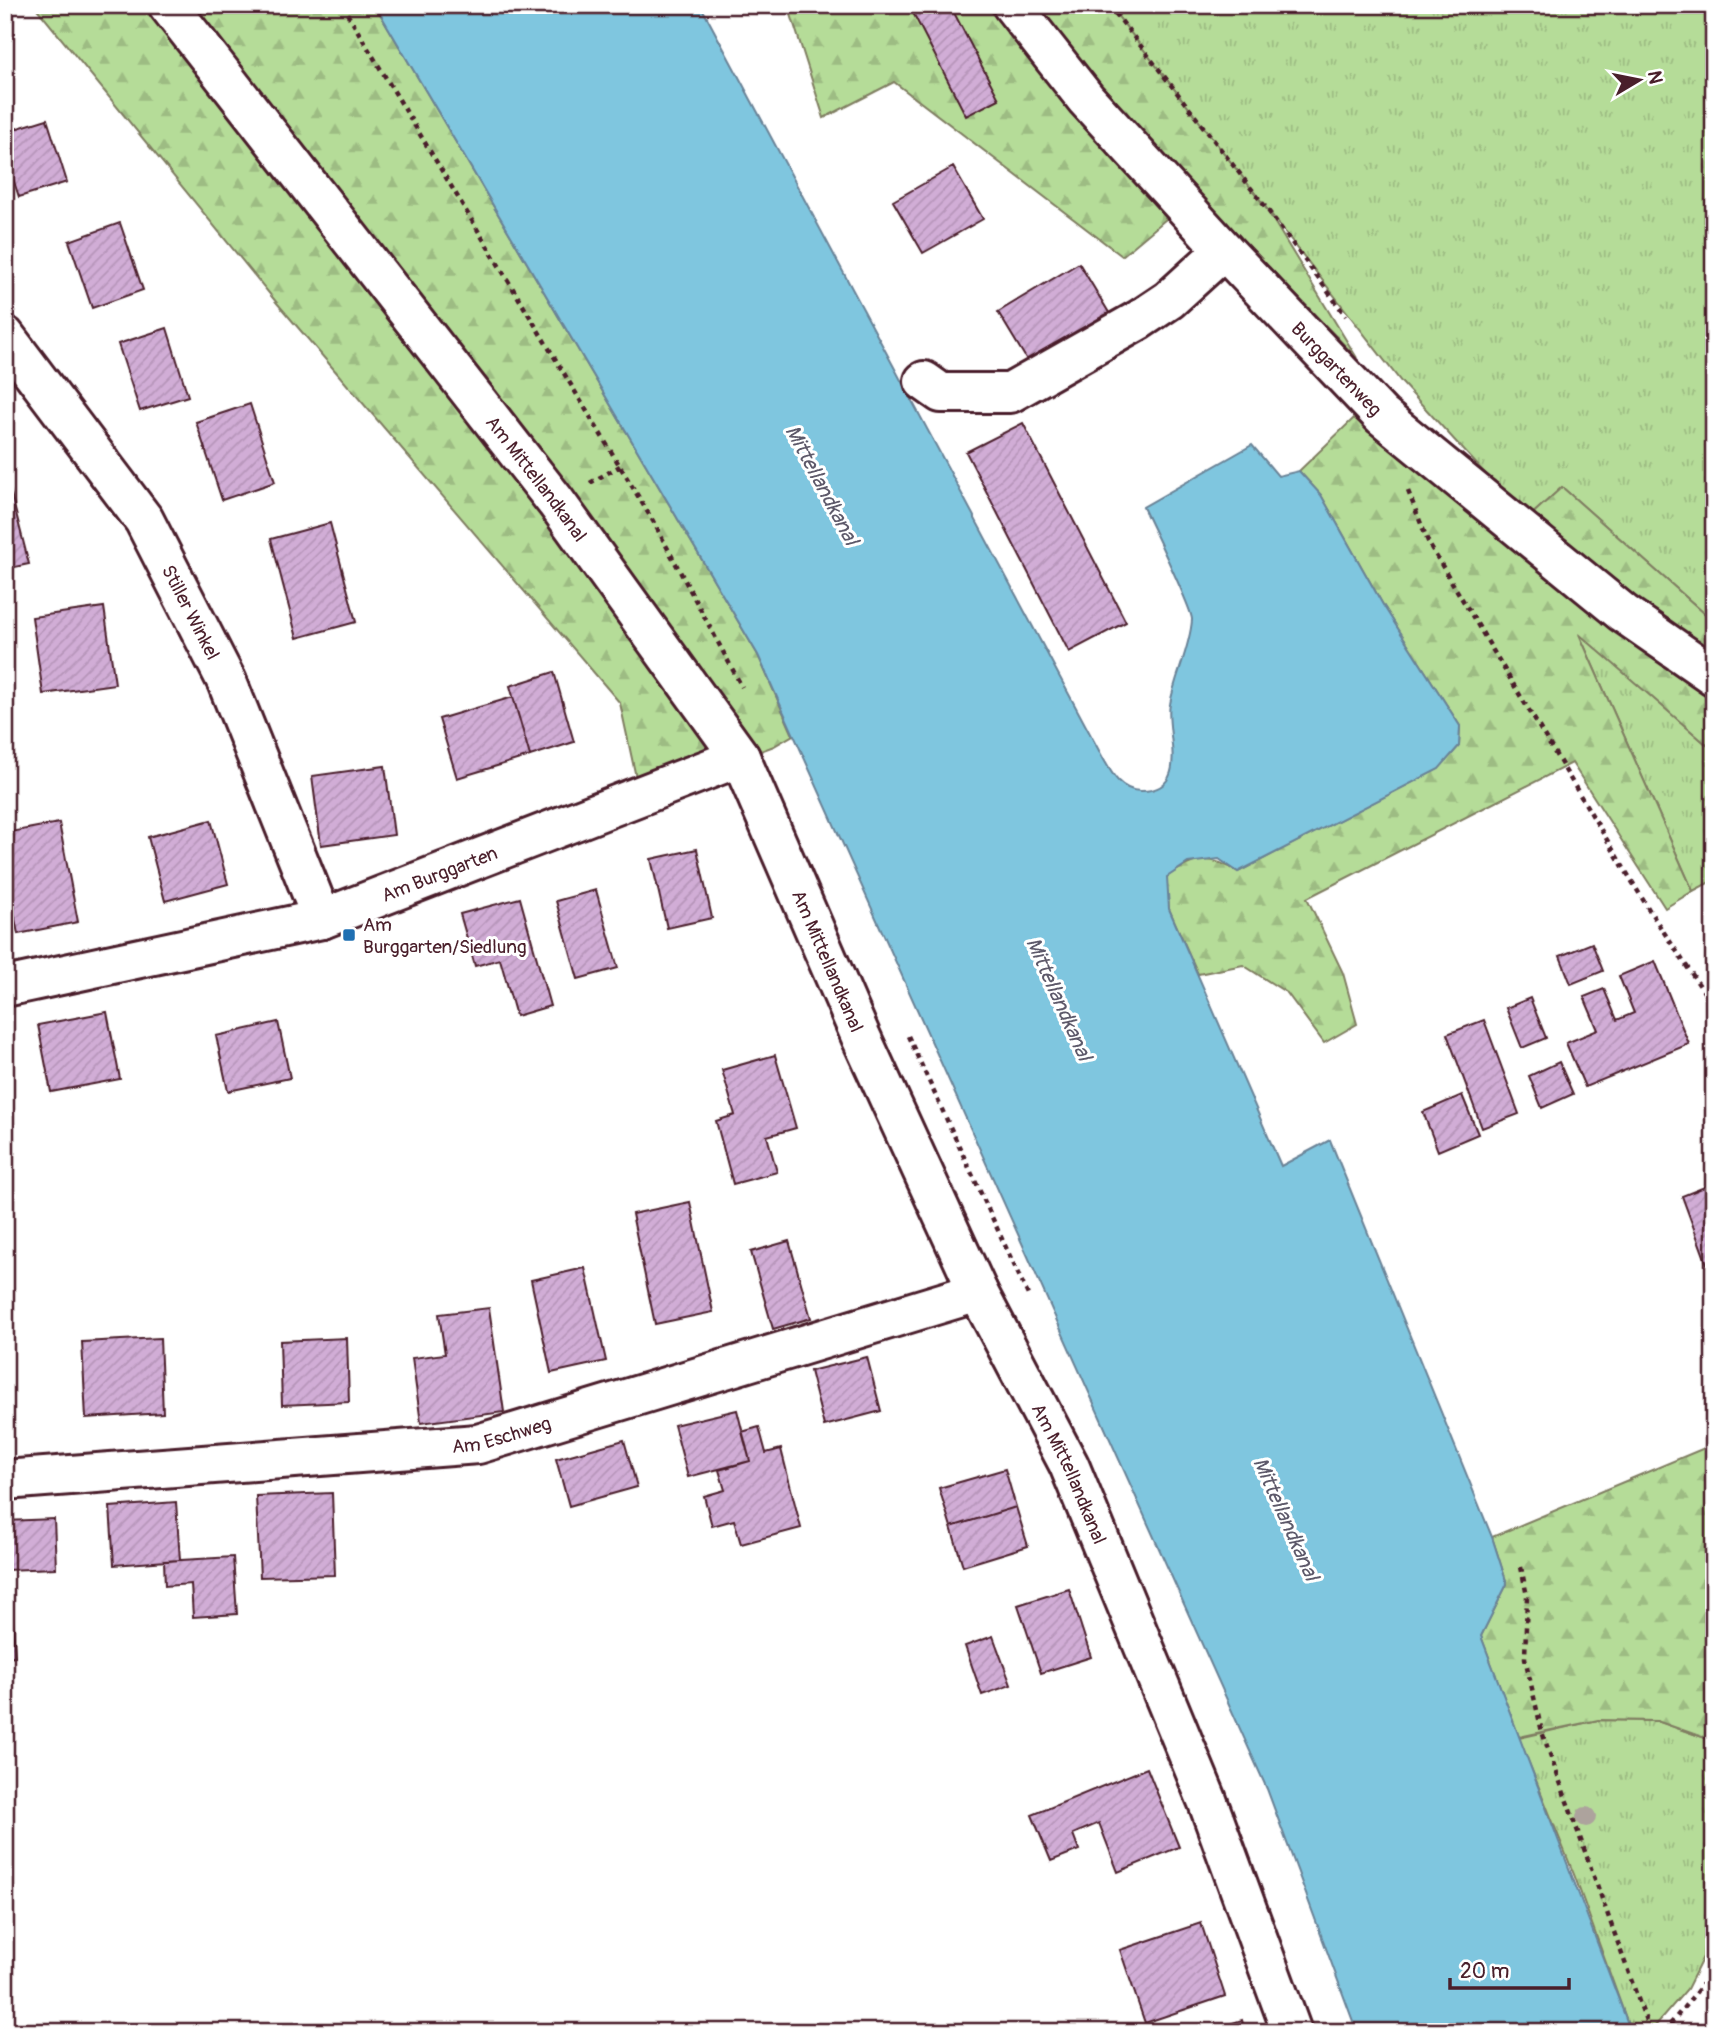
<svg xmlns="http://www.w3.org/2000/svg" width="1719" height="2037" viewBox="0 0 1719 2037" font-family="Pangolin,sans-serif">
<defs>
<pattern id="grass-tufts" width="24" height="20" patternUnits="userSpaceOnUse" patternTransform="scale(1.75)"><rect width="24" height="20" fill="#b5dc98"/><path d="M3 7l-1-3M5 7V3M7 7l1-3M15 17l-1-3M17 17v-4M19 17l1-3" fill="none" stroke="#9dbc83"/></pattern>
<pattern id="forest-firs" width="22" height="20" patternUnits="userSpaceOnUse" patternTransform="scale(1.75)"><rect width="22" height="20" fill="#b5dc98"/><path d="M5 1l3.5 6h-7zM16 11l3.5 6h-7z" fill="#9dbc83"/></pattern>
<pattern id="building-hatch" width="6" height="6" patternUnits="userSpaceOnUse" patternTransform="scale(1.75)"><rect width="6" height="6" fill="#d1add6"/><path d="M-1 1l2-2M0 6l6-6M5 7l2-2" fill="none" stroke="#b594b8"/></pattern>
</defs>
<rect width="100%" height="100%" fill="#fff"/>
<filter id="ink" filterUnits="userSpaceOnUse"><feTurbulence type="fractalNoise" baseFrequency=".0143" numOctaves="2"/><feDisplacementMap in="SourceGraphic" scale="14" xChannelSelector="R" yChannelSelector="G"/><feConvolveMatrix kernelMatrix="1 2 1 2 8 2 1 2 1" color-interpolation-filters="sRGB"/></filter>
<g filter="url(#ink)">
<path fill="url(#grass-tufts)" stroke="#807e62" stroke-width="2" d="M1109 5H1714V622L1562 487 1527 519 1402 383Z
M1578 632 1714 751V880L1693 891Z
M1598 1720 1657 1721 1708 1739 1714 1738V1836L1703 1957 1687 1989 1650 2032H1631L1575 1877 1519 1738Z"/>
<path fill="url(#forest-firs)" stroke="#807e62" stroke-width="2" d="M34 5H375L758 655 793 735 774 746 640 796 620 703 277 303Z
M788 5H1109L1264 205 1357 358 1197 193 1122 256 894 82 824 118Z
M1354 418 1499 538 1714 689V751L1579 634 1693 891 1665 908 1572 763 1307 898 1343 973 1357 1024 1324 1043 1287 993 1243 965 1198 974 1169 909 1166 877C1195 858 1208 853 1238 872L1438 769 1459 746 1460 726 1383 605 1321 495 1299 471Z
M1562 487 1714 622V650L1701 661 1527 519Z
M1714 1444V1738L1708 1739 1657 1721 1598 1720 1519 1737 1481 1636 1507 1584 1492 1537Z"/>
<path fill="#7fc6df" stroke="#6a8397" stroke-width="2" d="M375 5H704L702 8 1103 758C1112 774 1120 790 1140 791 1193 792 1164 730 1170 704 1175 676 1190 648 1192 620 1193 610 1150 523 1143 507L1252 445 1278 476 1299 471 1321 495 1383 605 1460 726 1459 746 1439 769 1238 872 1219 859 1188 863 1167 877 1169 909 1281 1166 1330 1140 1492 1537 1507 1584 1481 1636 1631 2032H1357L1267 1789 758 655Z"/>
<path fill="url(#building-hatch)" stroke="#4a1f2b" stroke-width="2" d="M909 5H950L999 99 966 116Z
M47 119 67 182 19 197 5 155V132Z
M953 167 983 219 923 253 893 201Z
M120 223 143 290 92 308 69 241Z
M1079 263 1114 321 1033 370 998 312Z
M167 328 188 396 140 411 118 344Z
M250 404 275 482 222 500 196 422Z
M1023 423 1126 622 1069 652 966 452Z
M5 470 29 564 5 569Z
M330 523 356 622 297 638 271 539Z
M104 607 115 684 43 694 32 617Z
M554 672 574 742 530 756 510 686Z
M513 697 530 756 457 778 439 719Z
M385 766 394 835 321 845 312 776Z
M211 820 228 884 165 901 148 837Z
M59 823 78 922 18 934 5 869V833Z
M697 849 712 918 667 928 651 859Z
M596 890 618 968 578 979 556 901Z
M520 898 550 1006 516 1016 500 959 475 966 460 914Z
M1592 943 1603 971 1571 984 1560 956Z
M1655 961 1689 1044 1585 1087 1566 1043 1598 1030 1584 997 1604 989 1617 1020 1634 1013 1619 976Z
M1530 998 1546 1038 1522 1048 1506 1008Z
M107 1012 120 1079 51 1092 38 1025Z
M1484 1020 1519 1114 1482 1128 1447 1034Z
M278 1022 290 1078 228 1091 216 1036Z
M775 1055 796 1128 767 1136 777 1172 733 1184 716 1121 735 1115 722 1070Z
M1559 1062 1573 1094 1542 1108 1529 1076Z
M1462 1095 1478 1134 1438 1151 1423 1112Z
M1707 1186 1714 1205V1283L1682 1196Z
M690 1202 713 1312 655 1324 632 1214Z
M789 1241 811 1318 773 1329 751 1252Z
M585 1268 606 1361 551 1373 531 1280Z
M489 1308 504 1412 421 1423 412 1358 445 1354 439 1314Z
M160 1338 163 1413 86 1418 82 1342Z
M347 1338 349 1402 282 1405 280 1341Z
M867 1357 881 1411 824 1426 810 1371Z
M737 1410 750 1461 688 1477 674 1425Z
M759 1427 766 1453 781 1449 801 1528 741 1544 734 1520 712 1526 704 1496 725 1490 719 1470 750 1461 742 1432Z
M624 1440 637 1487 569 1506 556 1459Z
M1005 1469 1016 1507 951 1527 939 1488Z
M332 1493 335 1575 260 1577 256 1496Z
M176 1502 180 1560 114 1565 110 1507Z
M1016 1507 1028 1546 963 1566 951 1527Z
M54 1519 56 1568 5 1570V1521Z
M233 1557 237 1614 193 1617 191 1584 165 1586 164 1561Z
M1069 1589 1091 1657 1041 1673 1018 1605Z
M12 1603 15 1656 5 1657V1604Z
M993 1636 1011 1685 982 1695 965 1646Z
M1147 1768 1179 1847 1118 1872 1099 1823 1073 1834 1079 1850 1051 1861 1032 1815Z
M1201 1923 1225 1996 1145 2023 1120 1950Z
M1242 2020 1245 2032H1204Z"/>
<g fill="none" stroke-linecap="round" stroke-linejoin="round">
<g stroke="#4a1f2b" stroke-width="44">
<g id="minor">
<path id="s1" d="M168 5 556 502 740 757 861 1037 978 1292 1069 1465 1207 1800 1292 2032"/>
<path id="s2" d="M1012 5 1086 99 1224 250 1382 416 1623 613 1714 676"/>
<path id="s3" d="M5 336 144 520 227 682 322 919"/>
<path d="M924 381 941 393H1010L1139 320 1169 300 1224 250"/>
<path id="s4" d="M5 987 322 919 740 757"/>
<path id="s5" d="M5 1480 478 1444 978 1292"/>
</g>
</g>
<path stroke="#4a1f2b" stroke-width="4.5" stroke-dasharray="5 5" stroke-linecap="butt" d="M342 5 653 521 742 687
M1109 5 1264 205 1346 316
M590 483 620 466
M1408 491 1429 544 1651 913 1714 1007
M908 1036 1028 1295
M1521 1567 1527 1596 1525 1658 1542 1732 1650 2032
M1664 2032 1714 1970"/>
<use href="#minor" stroke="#fff" stroke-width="38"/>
</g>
<circle fill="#ada39d" cx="1586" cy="1817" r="10"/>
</g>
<rect fill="#1f6fb2" stroke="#fff" stroke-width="2.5" x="342" y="928" width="14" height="14" rx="3.5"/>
<g text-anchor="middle" stroke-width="6" stroke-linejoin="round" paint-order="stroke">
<g font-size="19" fill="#4a1f2b" stroke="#fff">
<text dy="7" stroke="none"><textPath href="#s2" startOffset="488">Burggartenweg</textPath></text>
<text dy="7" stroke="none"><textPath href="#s1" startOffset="600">Am Mittellandkanal</textPath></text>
<text dy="7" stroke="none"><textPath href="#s3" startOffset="334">Stiller Winkel</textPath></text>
<text dy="7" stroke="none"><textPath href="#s4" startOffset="450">Am Burggarten</textPath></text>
<text dy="7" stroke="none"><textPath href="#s1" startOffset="1167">Am Mittellandkanal</textPath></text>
<text dy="7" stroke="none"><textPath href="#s5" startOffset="499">Am Eschweg</textPath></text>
<text dy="7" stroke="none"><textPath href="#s1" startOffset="1734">Am Mittellandkanal</textPath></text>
</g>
<g font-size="19" fill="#4a1f2b" stroke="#fff" text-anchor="start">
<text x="363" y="931">Am<tspan x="363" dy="22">Burggarten/Siedlung</tspan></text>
</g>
<g font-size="21" font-style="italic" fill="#5d596a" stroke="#fff">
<text transform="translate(822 485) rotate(62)" y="7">Mittellandkanal</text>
<text transform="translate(1059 999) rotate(66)" y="7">Mittellandkanal</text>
<text transform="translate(1286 1519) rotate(66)" y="7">Mittellandkanal</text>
</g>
</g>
<rect width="1719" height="2037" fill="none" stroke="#fff" stroke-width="28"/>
<rect x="14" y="14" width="1691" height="2009" fill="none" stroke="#4a1f2b" stroke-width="2.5" filter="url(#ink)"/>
<g transform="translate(1639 80) rotate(80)" stroke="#ffffff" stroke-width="5" paint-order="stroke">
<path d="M0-5L12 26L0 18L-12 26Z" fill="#4a1f2b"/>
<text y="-10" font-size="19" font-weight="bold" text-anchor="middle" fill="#4a1f2b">N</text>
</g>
<path d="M1450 1978v10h119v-10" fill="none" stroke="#4a1f2b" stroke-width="3.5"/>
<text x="1460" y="1978" font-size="21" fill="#4a1f2b" stroke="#ffffff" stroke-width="5" paint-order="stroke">20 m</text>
</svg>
